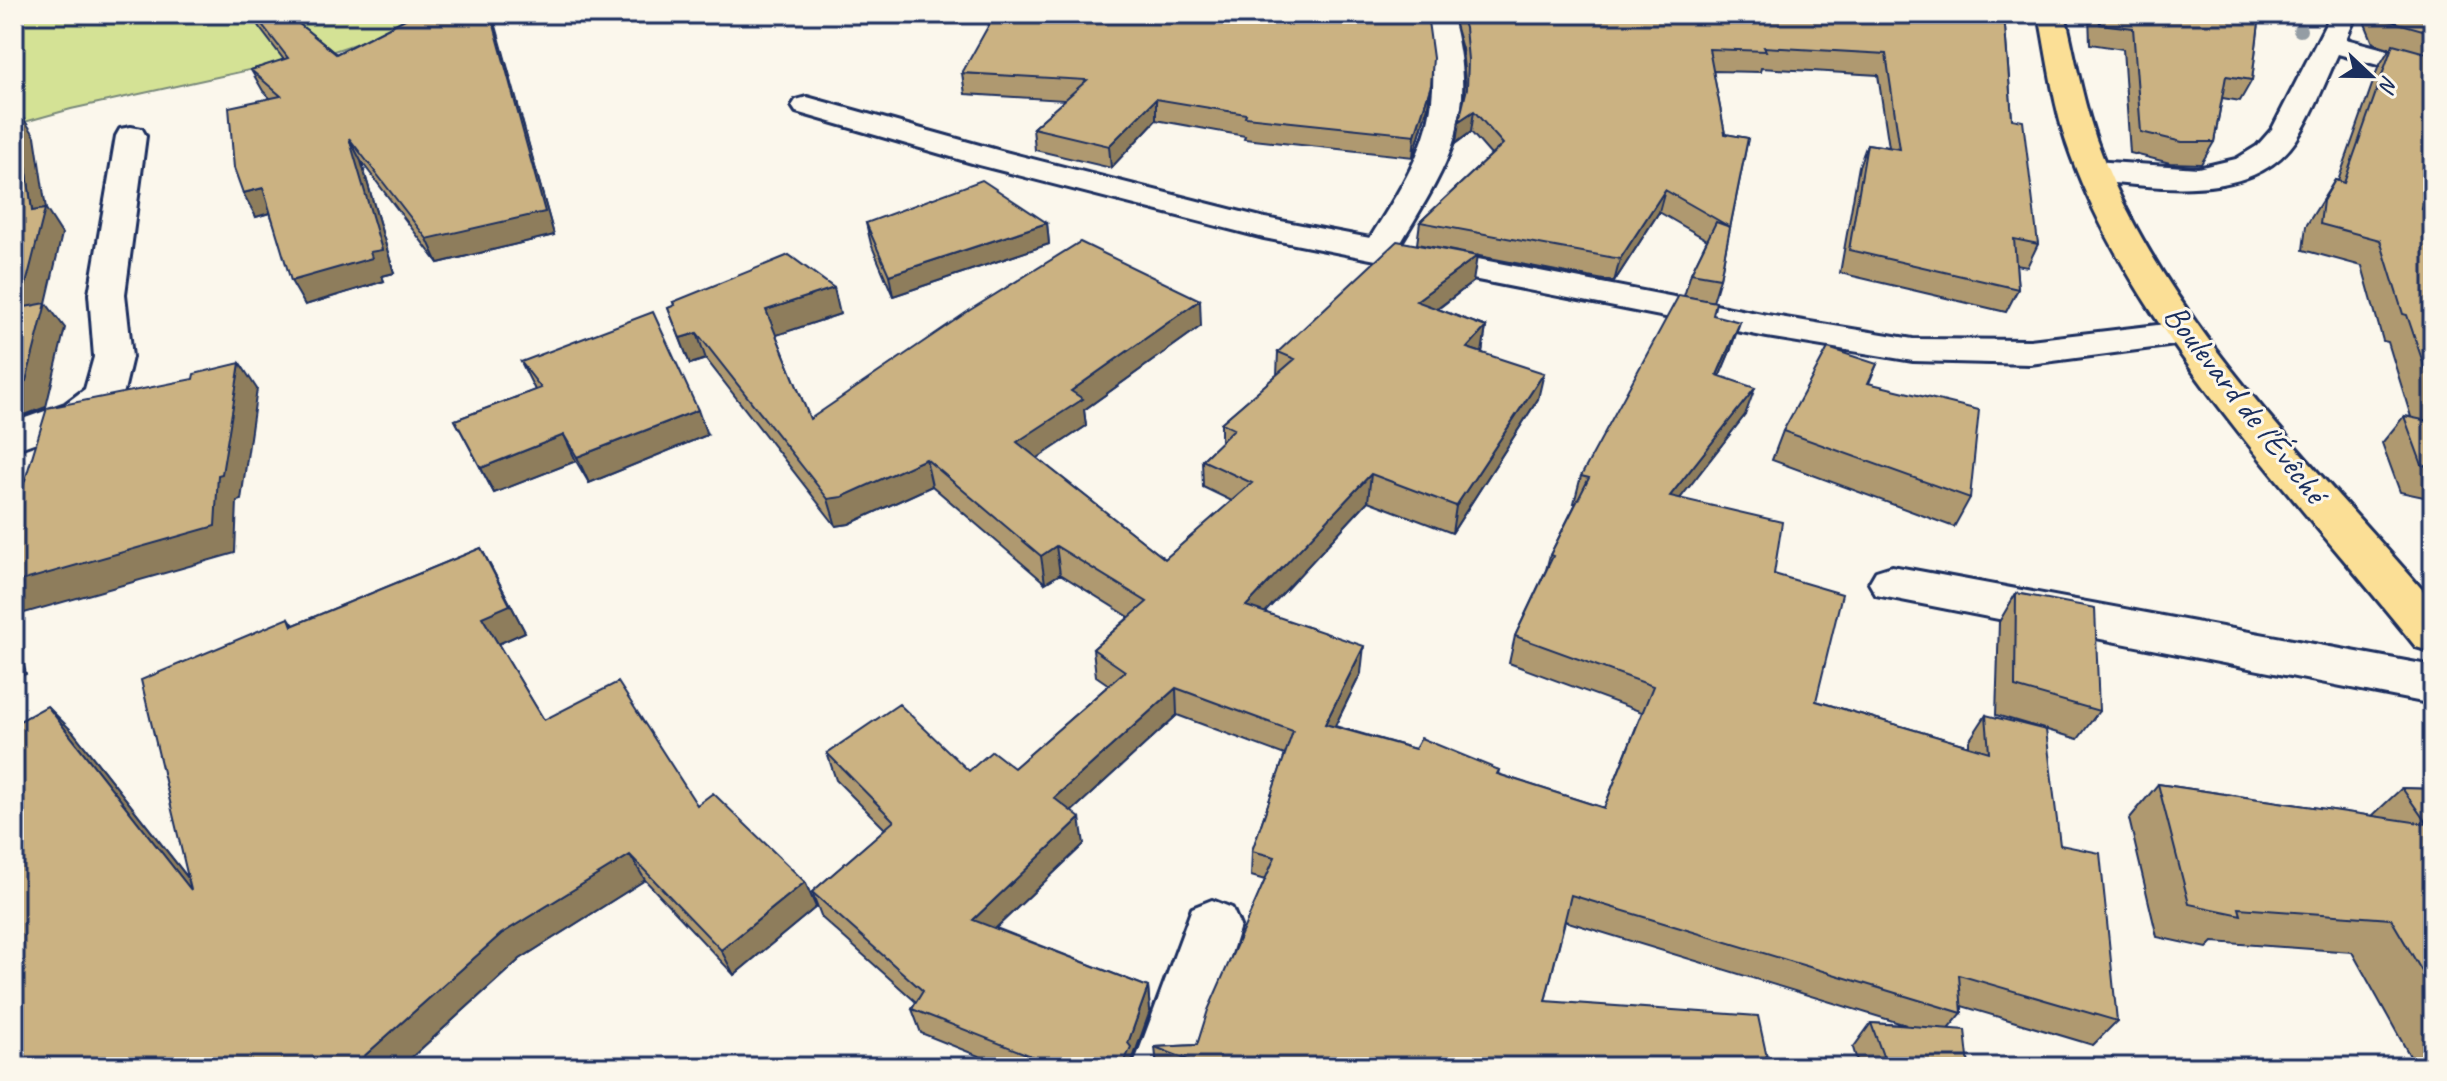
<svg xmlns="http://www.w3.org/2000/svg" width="2447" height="1081" viewBox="0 0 2447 1081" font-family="Caveat,sans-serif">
<rect width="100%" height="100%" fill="#fbf7ec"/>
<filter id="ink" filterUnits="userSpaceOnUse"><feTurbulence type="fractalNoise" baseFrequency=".0125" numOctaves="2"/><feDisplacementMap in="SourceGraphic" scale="16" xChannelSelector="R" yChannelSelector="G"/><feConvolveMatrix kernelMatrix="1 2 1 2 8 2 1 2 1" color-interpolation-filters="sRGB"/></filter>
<g filter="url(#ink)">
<path fill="#d4e295" stroke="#78887a" stroke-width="2" d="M14 14H444L331 52 71 109 14 125Z"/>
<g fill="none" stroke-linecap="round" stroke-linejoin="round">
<g stroke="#1b2f5e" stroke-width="6">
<path id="minor" d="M1425 14H1451C1479 116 1452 158 1400 244L1767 315 1913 339 2030 340 2183 322 2196 325 2202 333 2196 341 2183 344 2030 364 1913 361 1767 337 1264 238 979 165 796 112 792 106 796 100 807 97 1001 151 1265 218 1370 238C1421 157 1448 112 1425 14Z
M2331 14H2357L2346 39 2433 62V80L2338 54C2326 80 2316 107 2301 132 2260 205 2162 187 2093 181L2082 178 2077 171 2082 164 2093 161 2198 168 2236 159 2257 146 2272 129Z
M131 127 142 129 146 136 125 294 132 357 123 395 117 404 93 422 14 450V422L65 404 85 389 94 357 89 294 116 136 120 129Z
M1892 566 2433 666V704L1876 595 1869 583 1876 571Z
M1212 900 1232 908 1240 926 1195 1067H1133L1192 908Z"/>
</g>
<g stroke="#1b2f5e" stroke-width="6">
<path id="major" d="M2039 14H2065C2076 61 2084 110 2102 155 2169 325 2316 466 2433 602V652L2416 647C2299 501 2136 333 2071 156 2054 111 2048 61 2039 14Z"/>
</g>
<use href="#minor" fill="#fbf7ec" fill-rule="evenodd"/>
<use href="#major" fill="#fbdf96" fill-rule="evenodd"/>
</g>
<circle fill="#949da4" cx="2300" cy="30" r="7"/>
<path fill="#af9970" stroke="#1b2f5e" stroke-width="2" d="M252 14H287L336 54 415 14H492L554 235 438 263 361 161 394 273 382 276 384 281 305 305 270 213 256 217 270 98 263 91 251 70 284 60 259 27Z
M1452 14H2004L2012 119 2038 244 2027 267 2016 265 2018 289 2006 312 1840 273 1859 166 1867 144 1889 147 1878 75 1761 68 1760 72 1713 71 1725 134 1748 138 1720 278 1713 302 1684 296 1691 273 1707 240 1659 212 1614 282 1417 244 1420 222 1491 155 1471 132 1456 143 1459 121 1464 98 1465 81 1462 49Z
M2089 14H2260L2252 80 2240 101 2222 98 2214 142 2201 164 2170 163 2130 153 2123 49 2090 44Z
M2359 14H2433V168L2422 209 2433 213V499L2400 492 2382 443 2404 416 2411 417 2388 342 2383 341 2362 266 2303 250 2306 226 2335 180 2338 181 2378 68 2390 48 2373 43 2364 21 2358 20Z
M962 73 1431 85 1428 106 1413 157 1244 139 1245 136 1156 120 1111 168 1035 150 1033 128 1065 100 965 94Z
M866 223H1047L1049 244 893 296 871 244Z
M1473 282 1438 309 1486 327 1482 352 1538 399 1452 533 1368 501 1265 612 1361 673 1335 726 1415 749 1499 770 1498 774 1604 808 1642 712 1509 663 1515 636 1546 570 1550 555 1576 503H1574L1581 476 1713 315 1731 349 1719 376 1745 415 1680 498 1774 574 1816 701 1969 746V741L1986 715 2060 845 2117 1021 2093 1045 1962 1006V1013L1949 1028 1969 1067H1859L1853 1048 1871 1023 1906 1025 1565 921 1545 1001 1769 1067H1157L1155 1047 1197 1045 1265 880 1251 876 1252 851 1285 755 1177 715 1072 811 1084 844 996 928 1148 987 1150 1011 1132 1061 1133 1067H1006L921 1033 912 1009 916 1002 822 918 812 892 885 829 836 780 827 753 969 771 1014 768 1109 685 1096 676 1093 649 1129 617 1060 574 1045 583 932 486 849 524 836 526 706 359 690 364 668 308 674 306 673 302 840 314 776 335 810 419 1201 326 1084 410 1086 426 1037 458 1165 559 1232 501 1203 487 1202 460 1221 442V423L1277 375 1278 352Z
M521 362 707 435 589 483 576 461 494 493 455 420 535 390Z
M1877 364 1869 383 1970 498 1954 527 1772 460 1783 431Z
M481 548 525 632 498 644 544 720 697 805 805 882 816 907 734 975 645 880 520 959 401 1067H14L73 732 189 879 289 618 294 625Z
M2016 593 2099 711 2078 739 1996 715 1999 622Z
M2158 784 2372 816 2402 788 2433 789V1067H2416L2352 952 2213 942 2207 948 2157 937 2129 819Z"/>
<path fill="#8e7d5b" stroke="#1b2f5e" stroke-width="2" d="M491 14H492L495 22 554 235 438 263 427 239Z
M1431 85 1428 106 1413 157 1415 135Z
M1156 99V120L1111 168 1109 146Z
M1474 111 1471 132 1456 143 1459 121Z
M19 112 35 136 46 209 62 234 46 303 65 328 46 407 14 419V385L20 308 32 211Z
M349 138 361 161 394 273 382 276 384 281 305 305 291 281Z
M263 188 276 211 256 217 243 193Z
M1665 190 1659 212 1614 282 1620 259Z
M1047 223 1049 244 893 296 889 275Z
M1477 256 1473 282 1413 327 1416 301Z
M834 288 840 314 774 336 766 310Z
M1200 300 1201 326 1084 410 1086 426 1021 469 1017 442 1071 391Z
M1740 322 1731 349 1709 402 1717 375Z
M1486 327 1482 353 1467 348Z
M697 333 706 359 690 364 680 338Z
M240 363 257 389 241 500 237 501 235 553 14 616V583L218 475Z
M1544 373 1538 399 1452 533 1456 506Z
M1755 388 1745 415 1661 523 1670 496Z
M698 410 707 435 589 483 577 457Z
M564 435 576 461 494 493 481 468Z
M926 459 932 486 849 524 836 526 828 499Z
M1371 474 1368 501 1246 633V606Z
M1056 546 1060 574 1045 583 1041 556Z
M481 548 525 632 498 644 482 617Z
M14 625 26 674 14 679Z
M1364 646 1361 673 1323 750 1325 724Z
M1176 688 1177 715 1058 824 1054 798Z
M47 706 73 732 217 915 191 890Z
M1080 818 1084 844 979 944 973 920Z
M630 855 645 880 520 959 401 1067H352L501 934Z
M805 882 816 907 734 975 721 950Z
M1148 987 1150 1011 1132 1061 1133 1067H1122L1128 1043Z"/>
<path fill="#cbb282" stroke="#1b2f5e" stroke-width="2" d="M254 14H287L336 54 415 14H491L545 212 427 239 349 138 382 250 370 252 372 258 291 281 263 188 243 193 234 168 229 107 281 96 251 70 288 58Z
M995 14H1427L1433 58 1431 85 1415 135 1245 117 1246 114 1156 99 1109 146 1033 128 1087 80 962 73Z
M1460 14H2004L2012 119 2023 121 2038 244 2014 239 2018 289 1849 250 1867 144 1900 149 1886 54 1764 47 1766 51 1709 49 1725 134 1748 138 1720 278 1691 273 1716 222 1730 227 1665 190 1620 259 1420 222 1503 144 1474 111 1459 121 1467 88 1468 60 1465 28Z
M2099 14H2260L2252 80 2226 76 2214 142H2182L2141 132 2133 28 2100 24Z
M2385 14H2433V33L2387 20Z
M2393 44 2433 55V168L2422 209 2433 213V392L2407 315 2403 314 2380 240 2320 224 2323 201 2335 180 2344 183Z
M19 112 32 211 45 209 20 308 46 303 26 381 14 385V113Z
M982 180 1047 223 889 275 866 223Z
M1397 241 1477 256 1416 301 1486 327 1467 348 1544 373 1456 506 1371 474 1246 606 1364 646 1325 724 1415 749 1421 738 1499 770 1497 774 1604 808 1653 686 1515 636 1553 556 1550 555 1589 478 1581 476 1679 295 1716 302 1713 315 1740 322 1717 375 1755 388 1670 496 1782 522 1774 574 1842 594 1816 701 1989 752 1986 715 2046 730 2060 845 2100 853 2117 1021 1959 975 1962 1013 1571 895 1545 1001 1758 1016 1769 1067H1206L1155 1047 1197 1045 1208 1010 1275 857 1252 851 1293 731 1176 688 1054 798 1080 818 973 920 1148 987 1128 1043 1131 1047 1122 1067H1035L1039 1059 912 1009 923 991 812 892 894 821 827 753 899 704 969 771 992 751 1014 768 1125 671 1093 649 1147 602 1056 546 1041 556 926 459 842 497 828 499 697 333 680 338 668 308 675 305 673 302 789 255 834 288 766 310 810 419 970 310 1080 242 1200 300 1071 391 1083 399 1017 442 1165 559 1252 483 1202 460 1234 429 1221 423 1295 359 1278 352Z
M653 312 698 410 577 457 564 435 481 468 455 420 541 388 521 362Z
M1828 348 1877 364 1868 383 1979 410 1970 498 1783 431Z
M240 363 222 474 218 475 215 526 14 583V494L21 493 47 408 193 379 194 374Z
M2404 416 2433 422V468L2422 465Z
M481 548 510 605 482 617 544 720 618 682 697 805 713 793 805 882 721 950 630 855 501 934 352 1067H14V724L47 706 191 890 141 680 289 618 292 626Z
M2016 593 2095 608 2099 711 2015 687Z
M2158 784 2427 824 2402 788 2433 789V990L2391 919 2239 908 2241 915 2189 904Z
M1871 1023 1965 1030 1969 1067H1887Z
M2292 1064 2323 1067H2294Z"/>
</g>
<g text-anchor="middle" stroke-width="6" stroke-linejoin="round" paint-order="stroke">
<g font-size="34" fill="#1b2f5e" stroke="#fbf7ec">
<text transform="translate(2246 403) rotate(52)" y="12">Boulevard de l'Évêché</text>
</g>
</g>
<rect width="2447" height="1081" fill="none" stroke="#fbf7ec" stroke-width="48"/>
<rect x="24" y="24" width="2399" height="1033" fill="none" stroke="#1b2f5e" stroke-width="3" filter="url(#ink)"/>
<g transform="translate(2371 76) rotate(112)" stroke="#fbf7ec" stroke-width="6" paint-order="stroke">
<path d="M0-6L14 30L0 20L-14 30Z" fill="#1b2f5e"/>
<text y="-12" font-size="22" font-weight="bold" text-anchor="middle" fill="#1b2f5e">N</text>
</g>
</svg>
